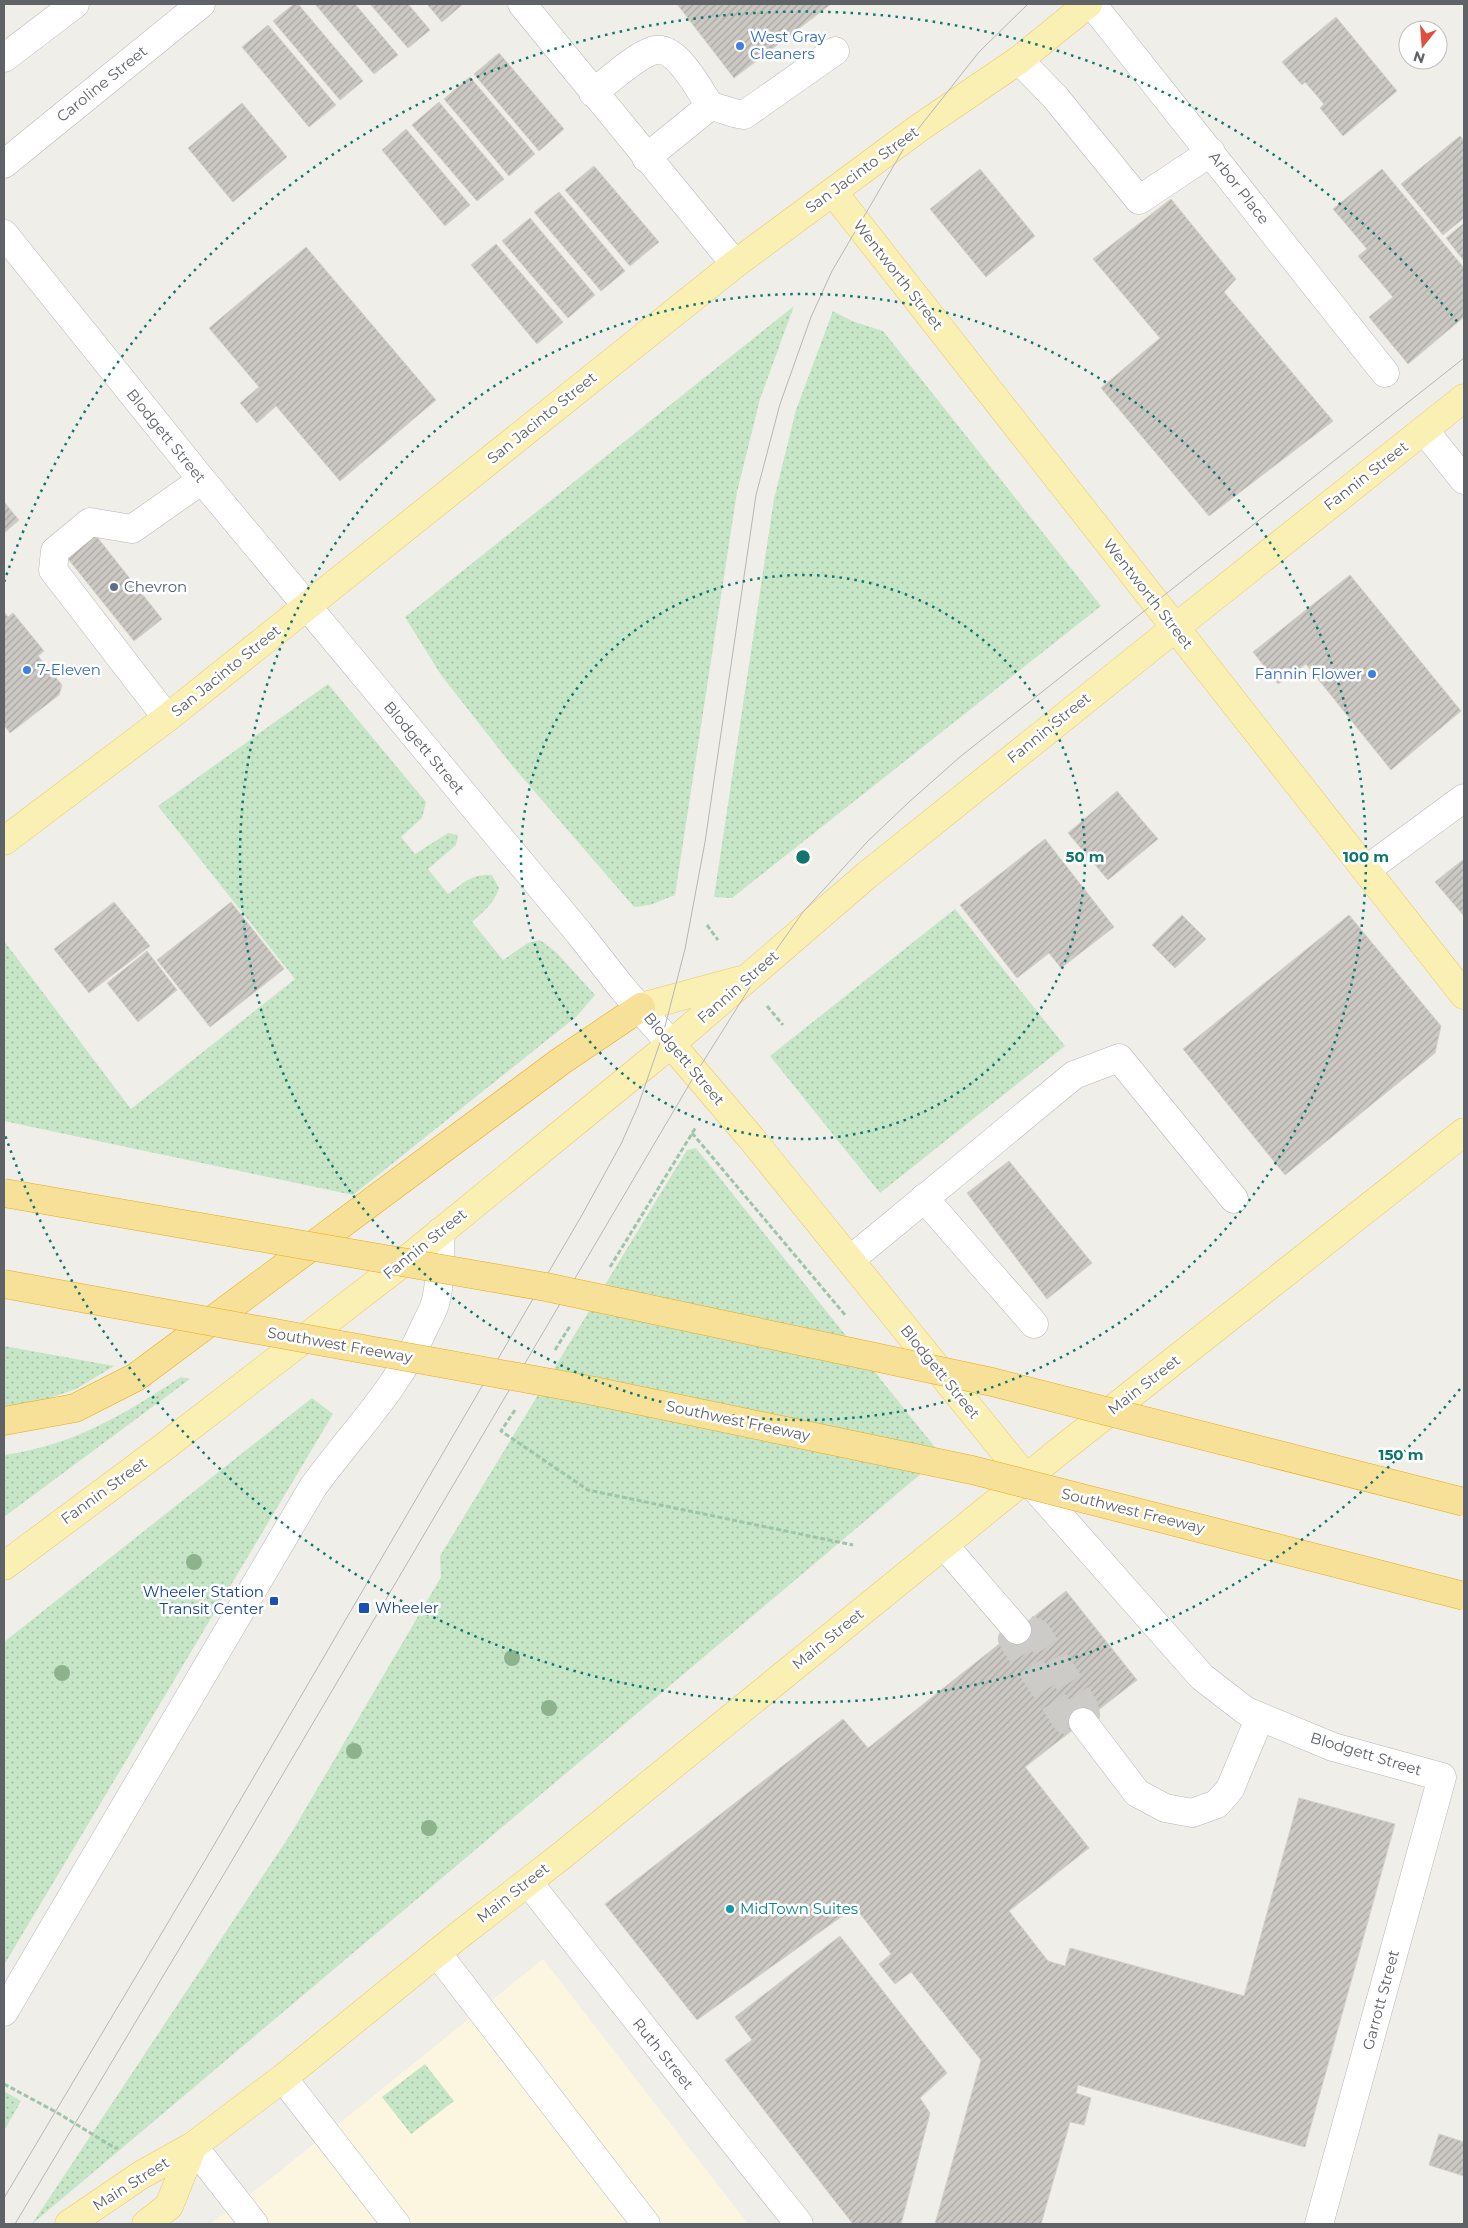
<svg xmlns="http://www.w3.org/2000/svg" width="1468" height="2228" viewBox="0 0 1468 2228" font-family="Montserrat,sans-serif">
<defs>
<pattern id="grass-dots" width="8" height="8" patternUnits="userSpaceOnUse" patternTransform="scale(1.25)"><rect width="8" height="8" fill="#c6e6c7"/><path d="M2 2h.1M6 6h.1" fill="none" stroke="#a4bea5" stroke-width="1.8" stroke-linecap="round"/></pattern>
<pattern id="building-hatch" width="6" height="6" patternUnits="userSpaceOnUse" patternTransform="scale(1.25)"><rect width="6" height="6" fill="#ccc9c4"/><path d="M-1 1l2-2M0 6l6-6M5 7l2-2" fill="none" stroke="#a9a7a3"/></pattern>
</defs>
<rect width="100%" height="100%" fill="#f0eee8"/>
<path fill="#fcf6e1" d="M543 1959 748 2224H210L278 2173Z"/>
<path fill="url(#grass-dots)" d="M794 306 760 399 737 492 675 895 650 905 634 907 510 763 441 675 405 617Z
M833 311 852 321 883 331 1101 606 732 898 714 897 774 499 796 410Z
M328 684 426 802 422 818 401 837 415 854 448 833 458 835 456 845 428 869 448 894C464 883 470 874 492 875L499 888C494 904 483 912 472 922L503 960 528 943 540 940 556 952 595 995 577 1016 353 1195 4 1121V941L131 1109 295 979 158 806Z
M955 909 1065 1046 880 1193 770 1056Z
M696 1148 942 1456 32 2224 292 1832 441 1577 440 1556 687 1150Z
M4 1346 114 1366 76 1389 35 1403 4 1409Z
M181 1377 190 1379 4 1517V1455C74 1445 123 1415 181 1377Z
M312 1398 333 1414 4 1965V1642Z
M425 2064 454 2101 411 2134 382 2097Z
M4 2091 21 2101 4 2131Z"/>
<path fill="url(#building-hatch)" stroke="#d5d0c6" d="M294 4H298L363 81 340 100 273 21Z
M315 4H355L398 55 374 74Z
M370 4H408L430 30 408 48Z
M427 4H463L442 22Z
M677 4H831L734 78Z
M1336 17 1397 91 1343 136 1320 108 1324 104 1305 82 1302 85 1282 62Z
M268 25 336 105 309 127 242 47Z
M499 53 564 129 539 151 474 74Z
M470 77 535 154 509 176 444 99Z
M439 102 504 179 477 201 412 125Z
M242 103 287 157 233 202 188 148Z
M406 129 470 205 445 226 382 150Z
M1460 136 1464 141V218L1443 235 1401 184Z
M594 166 659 242 630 266 565 190Z
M980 169 1035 236 986 277 930 209Z
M1382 169 1464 268V317L1408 364 1369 317 1393 297 1358 256 1367 249 1333 209Z
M559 192 625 271 601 291 534 212Z
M1171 199 1236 279 1224 292 1333 421 1209 516 1101 388 1160 338 1093 259Z
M530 218 595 295 568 318 502 241Z
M1464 223V261L1446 238Z
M496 244 563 322 537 344 471 265Z
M306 247 436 400 340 481 276 406 257 423 240 403 259 387 209 328Z
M4 502 19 520 4 533Z
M93 532 162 619 134 641 65 555Z
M1350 575 1461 711 1391 770 1306 664 1278 684 1253 652Z
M4 612 8 617 13 613 44 651 38 656 62 685 59 695 10 733 4 725Z
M1117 791 1158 839 1108 880 1068 833Z
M1045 839 1114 927 1061 968 1049 953 1017 978 960 905Z
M1464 859V916L1435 882Z
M114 902 150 946 89 993 54 949Z
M231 902 284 969 210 1027 157 960Z
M1182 915 1206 939 1175 968 1152 945Z
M1349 915 1441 1026 1435 1053 1285 1175 1183 1049Z
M147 951 177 990 138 1022 107 983Z
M1009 1161 1092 1263 1047 1299 967 1193Z
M1066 1591 1137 1680 1025 1767 1089 1848 1009 1911 1048 1961 1065 1966 1070 1948 1244 1996 1299 1798 1395 1824 1305 2147 1078 2085 1076 2093 1091 2098 1084 2125 1070 2122 1041 2224H935L981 2060 911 1972 895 1984 879 1964 891 1954 855 1907 697 2020 605 1904 843 1719 868 1748Z
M840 1936 947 2073 920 2098 930 2113 901 2224H853L725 2060 752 2040 735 2017Z
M1439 2134 1464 2142V2176L1429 2165Z"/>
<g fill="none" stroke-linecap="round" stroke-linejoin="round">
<path stroke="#cccbc8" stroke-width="28" stroke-dasharray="28 14" stroke-linecap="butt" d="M1027 1629 1037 1633 1084 1706 1086 1715 1083 1722 1074 1723 1066 1720 1012 1639 1017 1630Z"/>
<g stroke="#b5b7bb" stroke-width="29">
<path id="minor" d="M522 4 735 264
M1092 4 1385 373
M4 58 75 4
M1019 60 1055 97 1139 200 1211 152
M593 93C607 82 640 52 656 50 678 47 700 91 710 106
M646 158 710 106C722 108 732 114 744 115L835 51
M4 164 201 4
M4 234 202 480 579 933 622 988 671 1044
M1424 430 1464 480
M167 718 53 570 55 551 90 522 132 529 202 480
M1366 870 1464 798
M924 1198 1034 1324
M850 1260 1074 1075 1119 1058 1234 1199
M1026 1478 1202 1677 1246 1711 1333 1747 1442 1777 1319 2224
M944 1545 1017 1630
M1083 1722 1137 1793 1165 1808 1192 1813 1217 1804 1230 1789 1260 1717
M528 1882 799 2224
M437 1953 646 2224
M4 2012 313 1487C352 1433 397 1390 424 1328 428 1319 434 1310 436 1300 441 1278 441 1255 440 1232
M283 2078 396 2224
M193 2146 254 2224"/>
</g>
<g stroke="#eac767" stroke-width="29">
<path id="major" d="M833 192 1464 995
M4 841 167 718 735 264 919 128 1019 60 1088 4
M641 1007 741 980
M671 1044 751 1138 1026 1478
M4 1566 164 1447 405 1261 671 1044 867 875 1175 628 1464 398
M69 2224 141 2175 193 2146 283 2078 458 1936 560 1857 1057 1453 1464 1132
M146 2224 169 2206 193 2146"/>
</g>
<g stroke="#eaa90e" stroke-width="29">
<path id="highway" d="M4 1421 75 1408 136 1377 561 1061 641 1007"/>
</g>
<path stroke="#9ec4aa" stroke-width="3" stroke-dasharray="5 2.5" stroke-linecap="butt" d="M707 925 718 940
M767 1006 783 1025
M692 1133 846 1316
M610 1267 696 1127
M555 1350 570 1326
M515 1410 501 1431 588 1490 853 1545
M4 2084 56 2112 115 2148H118"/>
<use href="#minor" stroke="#fff" stroke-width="28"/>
<use href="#major" stroke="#faf0b3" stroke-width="28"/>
<use href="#highway" stroke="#f7e198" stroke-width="28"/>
<path stroke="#b5b6b7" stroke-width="1" d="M4 2198 207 1857 582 1215 621 1144 638 1106 663 1034 685 949 705 842 756 495 780 404 811 317 832 271 907 143 979 52 1028 4
M15 2224 227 1869 696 1073 752 984 803 912 868 841 909 802 961 756 1464 358"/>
<g stroke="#eaa90e" stroke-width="29" stroke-linecap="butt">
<path id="highway-bridge" d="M4 1193 546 1287 992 1382 1464 1502
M4 1284 589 1390 972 1470 1464 1596"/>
</g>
<use href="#highway-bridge" stroke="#f7e198" stroke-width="28"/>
</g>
<g fill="#8cb38c">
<circle cx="194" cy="1562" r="8"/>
<circle cx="512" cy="1658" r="8"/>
<circle cx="62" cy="1673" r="8"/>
<circle cx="549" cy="1708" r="8"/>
<circle cx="354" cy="1751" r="8"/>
<circle cx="429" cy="1828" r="8"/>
</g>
<g fill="none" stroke="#0f766e" stroke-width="2.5" stroke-dasharray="2.5 5">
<circle cx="803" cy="857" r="282"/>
<circle cx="803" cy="857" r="563"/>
<path d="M1460 1389A845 845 0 0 1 4 1132M4 582A845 845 0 0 1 1460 325"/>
</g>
<g fill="#3f7fe0" stroke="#fff" stroke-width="2">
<circle cx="740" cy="46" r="5"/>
<circle cx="27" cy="670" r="5"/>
<circle cx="1372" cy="674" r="5"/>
</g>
<circle fill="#5c6f8a" stroke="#fff" stroke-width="2" cx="114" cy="587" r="5"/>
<g fill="#1a4fb4" stroke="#fff" stroke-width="2">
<rect x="269" y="1596" width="10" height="10" rx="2.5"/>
<rect x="358" y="1602" width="12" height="12" rx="2.5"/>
</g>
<circle fill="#0f9aa8" stroke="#fff" stroke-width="2" cx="730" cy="1909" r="5"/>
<g text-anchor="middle" stroke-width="5" stroke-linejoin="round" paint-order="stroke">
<g font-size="15" fill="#366cbe" stroke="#fff" text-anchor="start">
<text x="750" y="42">West Gray<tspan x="750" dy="17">Cleaners</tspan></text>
<text x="37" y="675">7-Eleven</text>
<text x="1362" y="679" text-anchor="end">Fannin Flower</text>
</g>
<g font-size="15" fill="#5f6267" stroke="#fff">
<text transform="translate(102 84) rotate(-39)" y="5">Caroline Street</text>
<text transform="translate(862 170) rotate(-36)" y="5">San Jacinto Street</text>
<text transform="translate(1239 188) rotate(52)" y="5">Arbor Place</text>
<text transform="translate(898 275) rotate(52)" y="5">Wentworth Street</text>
<text transform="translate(542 418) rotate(-39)" y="5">San Jacinto Street</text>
<text transform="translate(166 436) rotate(51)" y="5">Blodgett Street</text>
<text transform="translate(1366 476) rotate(-38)" y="5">Fannin Street</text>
<text transform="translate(1148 594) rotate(52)" y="5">Wentworth Street</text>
<text transform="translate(226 671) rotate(-39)" y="5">San Jacinto Street</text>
<text transform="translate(1049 728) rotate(-39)" y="5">Fannin Street</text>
<text transform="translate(424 748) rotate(50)" y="5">Blodgett Street</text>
<text transform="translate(738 987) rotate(-41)" y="5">Fannin Street</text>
<text transform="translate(684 1059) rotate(50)" y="5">Blodgett Street</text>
<text transform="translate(425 1244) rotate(-39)" y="5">Fannin Street</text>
<text transform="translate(340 1345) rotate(10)" y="5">Southwest Freeway</text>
<text transform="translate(940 1372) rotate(51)" y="5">Blodgett Street</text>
<text transform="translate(1144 1385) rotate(-38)" y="5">Main Street</text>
<text transform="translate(738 1421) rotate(12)" y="5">Southwest Freeway</text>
<text transform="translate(104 1491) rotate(-36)" y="5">Fannin Street</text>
<text transform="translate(1133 1511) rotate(14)" y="5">Southwest Freeway</text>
<text transform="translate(828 1639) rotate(-39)" y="5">Main Street</text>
<text transform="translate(1366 1754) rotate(17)" y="5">Blodgett Street</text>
<text transform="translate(513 1893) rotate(-38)" y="5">Main Street</text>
<text transform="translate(1381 2000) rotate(-75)" y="5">Garrott Street</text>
<text transform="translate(663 2054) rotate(51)" y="5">Ruth Street</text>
<text transform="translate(131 2184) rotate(-32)" y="5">Main Street</text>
</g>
<g font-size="15" fill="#4e5e75" stroke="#fff" text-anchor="start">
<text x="124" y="592">Chevron</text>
</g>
<g font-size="15" fill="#164399" stroke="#fff" text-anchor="end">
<text x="264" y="1597">Wheeler Station<tspan x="264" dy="17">Transit Center</tspan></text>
<text x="375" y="1613" text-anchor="start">Wheeler</text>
</g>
<g font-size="15" fill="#0d838f" stroke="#fff" text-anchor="start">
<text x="740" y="1914">MidTown Suites</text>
</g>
</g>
<circle cx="803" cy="857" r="8" fill="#0f766e" stroke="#fff" stroke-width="2.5"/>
<g font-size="15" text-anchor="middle" font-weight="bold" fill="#0f766e" stroke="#fff" stroke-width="5" stroke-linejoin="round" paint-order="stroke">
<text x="1085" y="862">50 m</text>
<text x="1366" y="862">100 m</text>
<text x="1401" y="1460">150 m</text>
</g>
<rect width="1468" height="2228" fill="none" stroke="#5f6267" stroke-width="10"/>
<g transform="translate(1423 45) rotate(197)"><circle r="24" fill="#ffffff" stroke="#bfc0c2"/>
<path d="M0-4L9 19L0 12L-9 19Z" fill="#e04e3e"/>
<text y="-8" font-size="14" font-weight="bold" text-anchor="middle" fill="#5f6267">N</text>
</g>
</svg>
